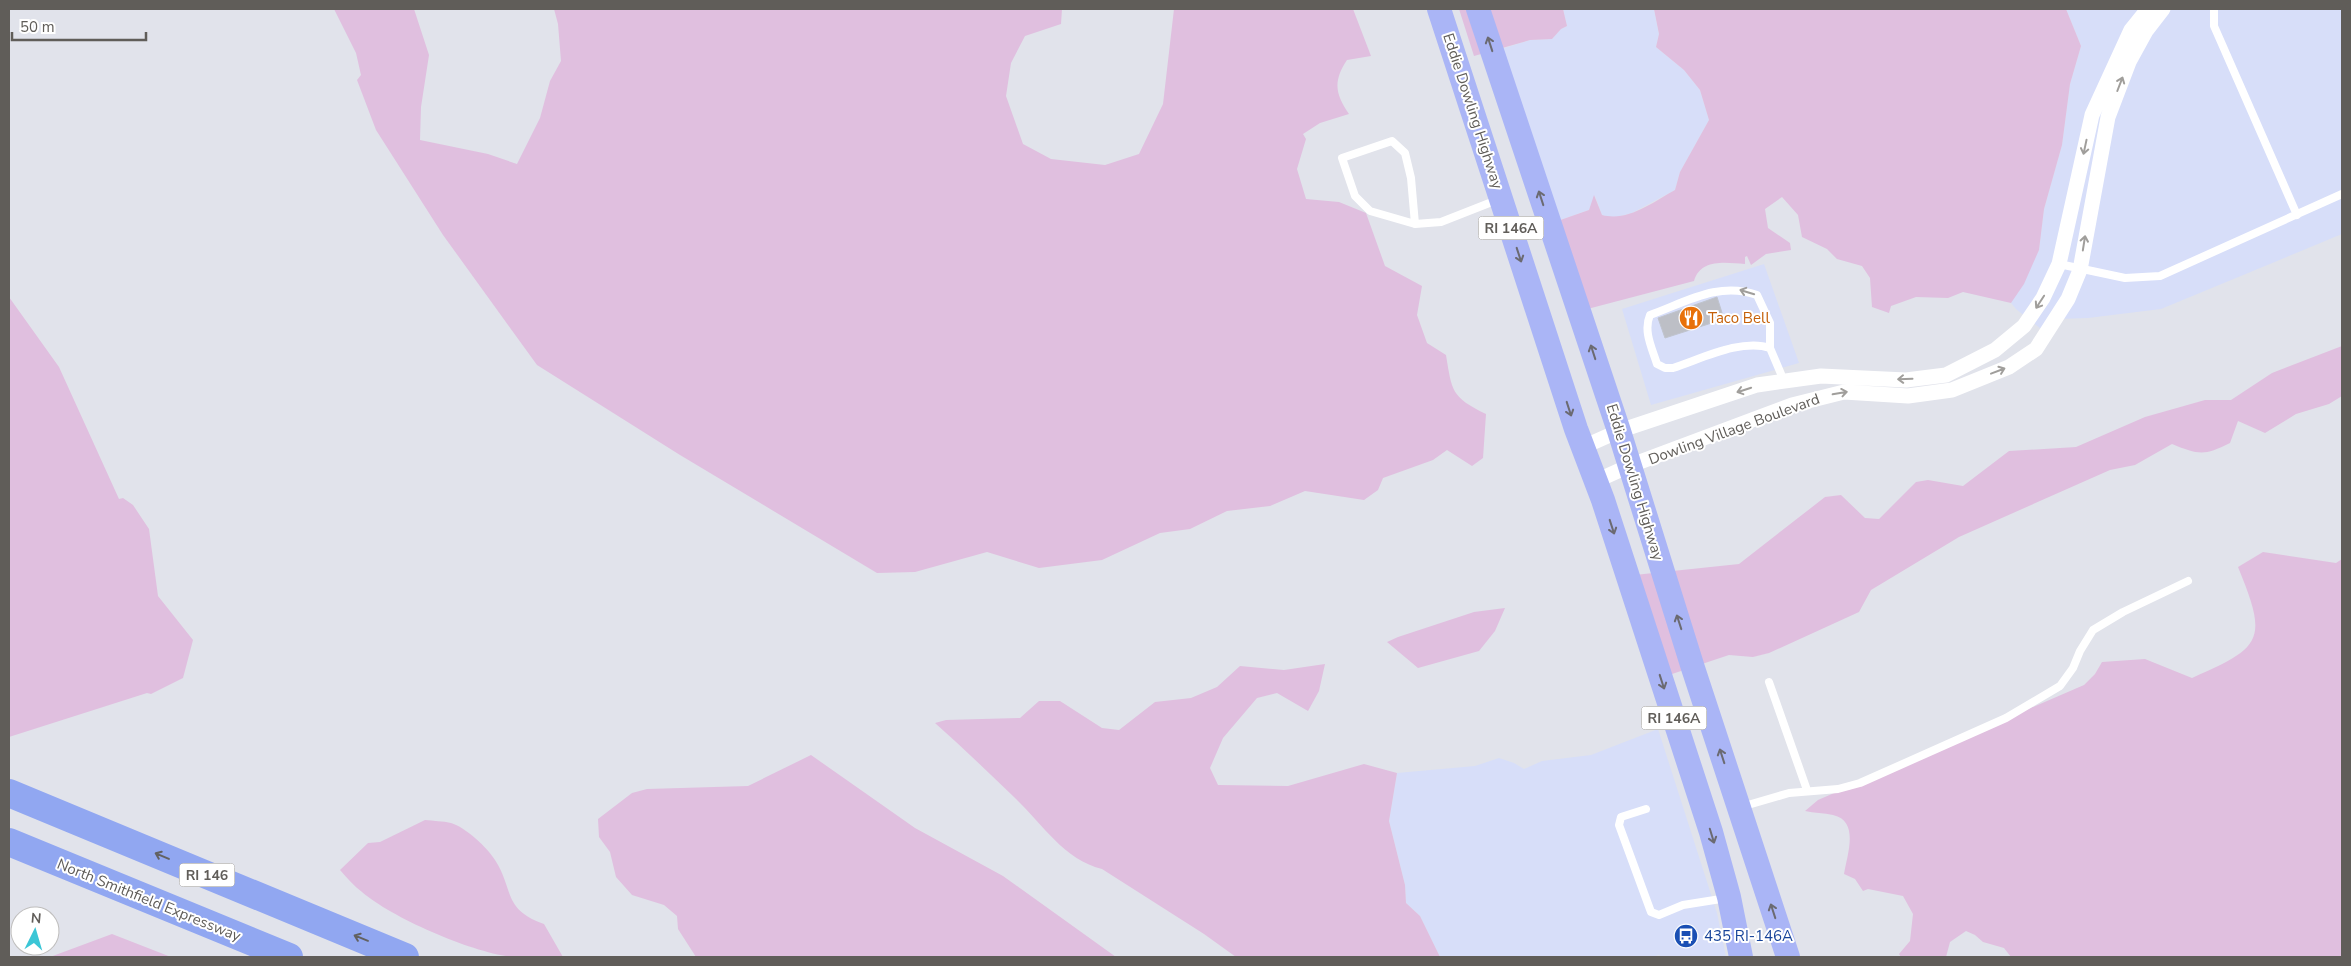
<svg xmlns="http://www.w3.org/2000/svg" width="2351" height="966" viewBox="0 0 2351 966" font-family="'Nunito Sans',sans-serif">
<rect width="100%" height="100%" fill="#e1e3eb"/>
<path fill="#d7def9" d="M1563 9H1654L1659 34 1656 47 1684 70 1700 90 1709 120 1680 172 1675 190 1632 213 1613 218 1602 215 1595 196 1589 210 1549 224 1498 50 1530 40 1552 39 1561 29 1567 26Z
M2066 9H2342V234L2161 309 2088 318 2058 319 2041 329 2016 309 2011 303 2039 250 2044 209 2062 145 2070 84 2081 46Z
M1764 264 1799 363 1651 405 1622 309Z
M1658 729 1717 913 1726 957H1661L1659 955 1652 957H1440L1420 916 1406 903 1405 885 1389 821 1397 773 1475 766 1499 758 1514 763 1524 769 1542 761 1591 755Z"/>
<path fill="#e0bfdf" d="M334 9H414L429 55 421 107 420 140 488 154 517 164 540 118 550 81 561 61 558 24 554 9H1062L1061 24 1025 36 1011 63 1006 96 1023 144 1051 159 1105 165 1139 154 1163 104 1174 9H1353L1371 56 1347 60C1333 81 1335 94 1349 114L1320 123 1303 134 1306 139 1297 169 1306 199 1339 202 1366 213 1385 266 1422 286 1417 315 1427 343 1446 355C1452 391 1451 397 1486 414L1483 458 1472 466 1447 450 1433 460 1383 478 1378 490 1364 500 1305 491 1270 506 1227 511 1190 529 1160 533 1102 560 1039 568 987 552 915 572 877 573 680 455 537 365 443 235 376 130 357 80 361 75 356 53Z
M1459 9H1563L1567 26 1561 29 1552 39 1530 40 1474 56Z
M1654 9H2066L2081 46 2070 84 2062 145 2044 209 2039 250 2024 284 2011 303 1963 292 1948 298 1916 297 1891 306 1889 313 1872 307 1870 278 1862 266 1837 259 1827 249 1802 237 1798 215 1782 197 1765 209 1768 228 1790 243 1791 250 1766 254 1751 265 1747 256 1745 257V264C1726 263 1701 258 1694 281L1576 312 1549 224 1589 210 1594 195 1602 215C1628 222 1653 202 1675 190L1680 172 1709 120 1700 90 1684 70 1656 47 1659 34Z
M9 297 59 367 119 499 123 498 133 505 149 529 158 596 193 640 183 678 151 694 147 693 9 737Z
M2342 346V396L2329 404 2296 414 2265 433 2238 421 2230 443C2204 456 2199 455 2172 444L2135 465 2110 470 1959 537 1871 590 1859 612 1769 653 1753 657 1729 655 1657 679 1625 576 1739 564 1825 497 1841 495 1865 518 1879 519 1916 482 1928 480 1963 486 2009 451 2076 447 2145 417 2205 400H2231L2272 373Z
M2263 552 2336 563 2342 559V957H2011L2004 948 1983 942 1975 935 1966 931 1950 942 1946 957H1901L1899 954 1910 941 1913 914 1903 896 1868 889 1863 891 1855 879 1844 874C1847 855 1860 821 1833 815 1824 813 1814 813 1805 811L1818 800 2084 685 2095 674 2102 662 2145 659 2192 678C2263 647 2268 640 2238 567Z
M1505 608 1495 631 1479 651 1418 668 1387 642 1398 637 1474 612Z
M1325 664 1319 691 1308 711 1277 693 1257 698 1223 738 1210 768 1218 785 1288 786 1364 764 1397 773 1389 821 1405 885 1406 903 1420 916 1440 957H1236L1204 934 1102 869C1063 859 1042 823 1014 797 988 772 962 747 935 723L946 720 1020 718 1039 701H1060L1102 728 1119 730 1155 702 1191 698 1217 687 1240 666 1284 670Z
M811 755 915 828 1003 876 1116 957H696L678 929 677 916 664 905 632 895 616 877 610 852 599 837 598 819 632 793 647 789 748 786Z
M425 820C433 821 443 821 451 823 465 827 488 848 495 860 514 889 502 909 544 924L563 957C547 957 529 959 513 957 473 953 392 918 362 892 354 886 347 878 340 870L368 843 380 842Z
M112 934 171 957H50Z"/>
<path fill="#bdbfc6" stroke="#c0c4ce" d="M1717 297 1724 319 1665 338 1658 318Z"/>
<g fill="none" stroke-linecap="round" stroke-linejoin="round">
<path stroke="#fff" stroke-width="8" d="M2214 9V26L2297 215
M1415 224 1370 211 1355 196 1342 158 1392 141 1405 153 1411 178 1415 224 1441 222 1497 200
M2059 264 2125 278 2160 276 2342 194
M1770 348V323L1757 295C1719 281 1686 302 1650 315 1643 331 1652 348 1657 364L1665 368H1673C1701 359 1742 338 1770 348L1784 381
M1769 682 1807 790
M1741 807 1789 793 1838 789 1860 783 2006 718 2060 686 2073 668 2080 651 2093 630 2123 612 2188 581
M1646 809 1621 817 1619 825 1651 912 1659 915 1683 905 1727 898"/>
<path stroke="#fff" stroke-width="15" d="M1583 447 1619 431 1757 385 1821 376 1906 380 1946 375 1995 350 2024 326 2043 298 2059 264 2092 115 2131 30 2148 9
M1596 481 1629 466 1792 405 1844 392 1908 396 1952 390 2009 367 2036 349 2068 299 2080 270 2108 117 2129 62 2146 31 2163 9"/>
<path stroke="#aab5f6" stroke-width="24" d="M1439 9 1576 429 1603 500 1711 832 1729 897 1741 957
M1478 9 1619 431 1693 668 1788 957"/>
<path stroke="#91a7f1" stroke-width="28" d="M9 793 405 957
M9 842 289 957"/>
</g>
<defs><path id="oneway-shaft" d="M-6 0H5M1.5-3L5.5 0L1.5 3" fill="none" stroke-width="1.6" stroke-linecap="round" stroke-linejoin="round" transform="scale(1.25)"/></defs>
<g stroke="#6b6a71">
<use href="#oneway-shaft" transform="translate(1490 44) rotate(-108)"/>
<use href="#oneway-shaft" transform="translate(1541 198) rotate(-108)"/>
<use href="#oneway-shaft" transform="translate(1519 255) rotate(72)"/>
<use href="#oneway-shaft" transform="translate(1593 352) rotate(-108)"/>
<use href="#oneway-shaft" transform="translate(1569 409) rotate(72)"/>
<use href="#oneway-shaft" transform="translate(1612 527) rotate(72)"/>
<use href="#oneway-shaft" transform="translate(1679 622) rotate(-108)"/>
<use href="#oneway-shaft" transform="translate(1662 682) rotate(72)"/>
<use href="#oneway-shaft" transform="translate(1722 756) rotate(-108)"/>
<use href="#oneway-shaft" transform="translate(1712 836) rotate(73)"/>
<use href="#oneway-shaft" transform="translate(1773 911) rotate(-108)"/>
</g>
<g stroke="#a09e9b">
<use href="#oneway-shaft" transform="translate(2120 84) rotate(-69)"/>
<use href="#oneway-shaft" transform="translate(2085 147) rotate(102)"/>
<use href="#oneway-shaft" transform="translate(2084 243) rotate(-81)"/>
<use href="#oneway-shaft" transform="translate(1747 292) rotate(-163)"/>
<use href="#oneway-shaft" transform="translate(2040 302) rotate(123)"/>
<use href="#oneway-shaft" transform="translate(1998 371) rotate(-21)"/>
<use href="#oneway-shaft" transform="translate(1905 379) rotate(178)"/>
<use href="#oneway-shaft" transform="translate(1744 390) rotate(162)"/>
<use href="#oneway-shaft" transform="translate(1840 393) rotate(-10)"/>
</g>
<g stroke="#626161">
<use href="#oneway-shaft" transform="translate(162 856) rotate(-157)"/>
<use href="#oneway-shaft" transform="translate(361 938) rotate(-158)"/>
</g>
<defs>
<g id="restaurant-disc" transform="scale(1.25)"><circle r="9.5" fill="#e8710a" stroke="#fff"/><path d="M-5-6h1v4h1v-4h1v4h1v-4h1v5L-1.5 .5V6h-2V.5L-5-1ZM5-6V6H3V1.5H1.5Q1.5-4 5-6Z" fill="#fff"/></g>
<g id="bus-disc" transform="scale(1.25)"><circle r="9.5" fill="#1a4fb4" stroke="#fff"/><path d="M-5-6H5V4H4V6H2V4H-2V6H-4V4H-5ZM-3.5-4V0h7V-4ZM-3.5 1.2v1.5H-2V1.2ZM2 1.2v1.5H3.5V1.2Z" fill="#fff"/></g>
</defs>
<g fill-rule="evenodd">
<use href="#restaurant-disc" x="1691" y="318"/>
<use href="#bus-disc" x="1686" y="936"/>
</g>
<g text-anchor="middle" stroke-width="4" stroke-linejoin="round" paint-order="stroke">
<g fill="#fff" stroke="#908e8b" stroke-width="1">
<rect x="1478.5" y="216.5" width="65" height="23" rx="4"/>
<rect x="1641.5" y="706.5" width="65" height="23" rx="4"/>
<rect x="179.5" y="863.5" width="55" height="23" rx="4"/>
</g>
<g font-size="14" font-weight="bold" fill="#605d59">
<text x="1511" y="233">RI 146A</text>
<text x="1674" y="723">RI 146A</text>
<text x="207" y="880">RI 146</text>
</g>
<g font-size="15" fill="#605d59" stroke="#fff">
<text transform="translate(1473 111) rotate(72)" y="5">Eddie Dowling Highway</text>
<text transform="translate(1734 429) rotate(-20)" y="5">Dowling Village Boulevard</text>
<text transform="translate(1635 482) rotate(73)" y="5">Eddie Dowling Highway</text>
<text transform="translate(149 900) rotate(22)" y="5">North Smithfield Expressway</text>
</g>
<g font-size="15" fill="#c56008" stroke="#fff" text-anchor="start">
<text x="1708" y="323">Taco Bell</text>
</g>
<g font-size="15" fill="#164399" stroke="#fff" text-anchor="start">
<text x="1704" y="941">435 RI-146A</text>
</g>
</g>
<rect width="2351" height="966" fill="none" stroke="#605d59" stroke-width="20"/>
<g transform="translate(35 931) rotate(5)"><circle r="24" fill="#ffffff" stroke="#bfbebd"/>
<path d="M0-4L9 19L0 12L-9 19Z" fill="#3bc6d6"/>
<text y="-8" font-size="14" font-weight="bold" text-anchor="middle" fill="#605d59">N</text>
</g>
<path d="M12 32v8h134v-8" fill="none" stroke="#605d59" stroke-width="2.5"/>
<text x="20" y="32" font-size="15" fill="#605d59" stroke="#ffffff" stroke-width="4" paint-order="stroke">50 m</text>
</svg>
